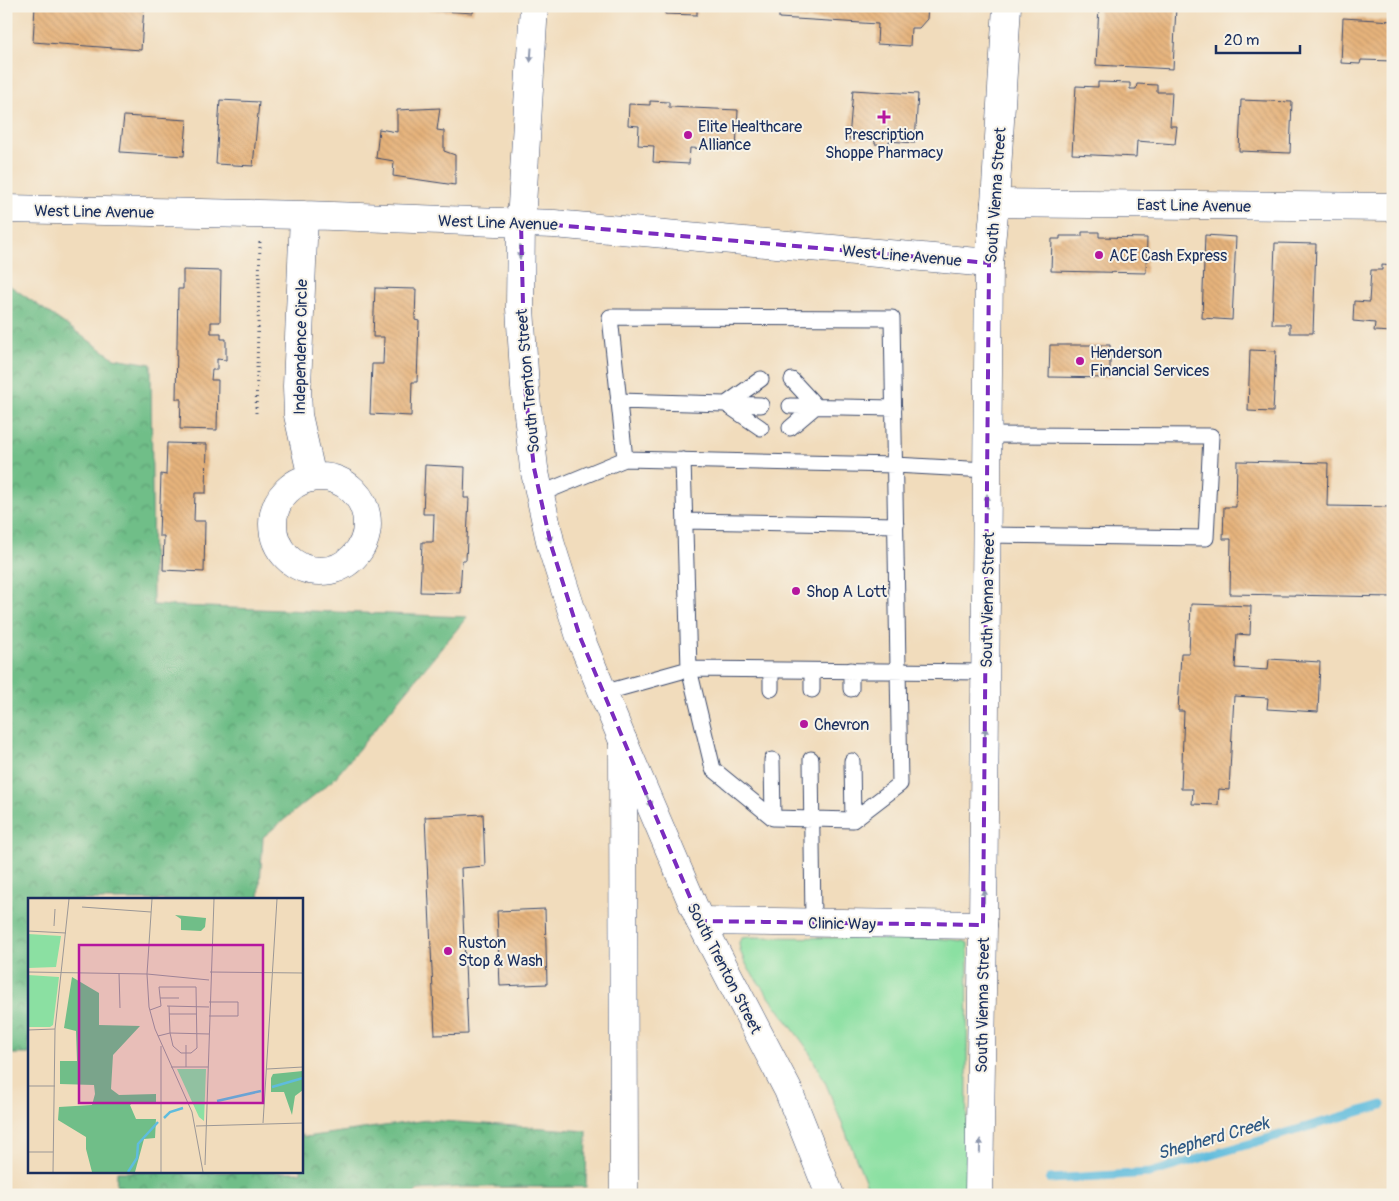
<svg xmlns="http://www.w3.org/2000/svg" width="1399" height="1201" viewBox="0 0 1399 1201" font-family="Pangolin,sans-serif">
<defs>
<pattern id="forest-crowns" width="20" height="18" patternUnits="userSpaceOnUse" patternTransform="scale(1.25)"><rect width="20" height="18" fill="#70be88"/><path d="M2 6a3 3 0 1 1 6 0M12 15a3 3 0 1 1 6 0" fill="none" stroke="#5b9b72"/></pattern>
<pattern id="building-back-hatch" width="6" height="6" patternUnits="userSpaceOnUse" patternTransform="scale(1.25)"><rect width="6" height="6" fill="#e6b37b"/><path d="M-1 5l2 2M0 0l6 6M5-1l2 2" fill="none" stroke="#c59a6d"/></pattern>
</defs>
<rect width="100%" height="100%" fill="#f7f3e8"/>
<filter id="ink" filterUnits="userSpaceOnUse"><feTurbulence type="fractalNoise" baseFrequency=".02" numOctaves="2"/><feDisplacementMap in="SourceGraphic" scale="10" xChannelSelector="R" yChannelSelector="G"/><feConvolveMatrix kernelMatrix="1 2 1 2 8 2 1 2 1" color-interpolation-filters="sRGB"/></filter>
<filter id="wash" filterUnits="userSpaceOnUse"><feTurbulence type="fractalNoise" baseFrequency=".0096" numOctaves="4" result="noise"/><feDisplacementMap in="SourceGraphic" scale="20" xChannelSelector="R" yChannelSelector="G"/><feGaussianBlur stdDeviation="1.12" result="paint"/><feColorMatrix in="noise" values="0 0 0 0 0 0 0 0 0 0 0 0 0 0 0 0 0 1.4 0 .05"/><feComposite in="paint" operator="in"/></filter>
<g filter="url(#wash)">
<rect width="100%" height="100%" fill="#f1dcbc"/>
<path fill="#8be0a2" stroke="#538880" d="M749 937 947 939 964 941 968 943 966 1195H871L826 1084 807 1048 750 971C745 962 739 952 739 942L742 938Z"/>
<path fill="url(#forest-crowns)" stroke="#467673" d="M6 283 114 358 151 364 153 605 467 617 334 779 263 837 259 900H29V1054H6Z
M427 1120 587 1131 586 1187H460L418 1190 413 1195H116L117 1172H301V1134L305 1137Z"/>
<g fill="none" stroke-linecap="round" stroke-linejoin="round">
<path stroke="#5fbcdd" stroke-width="9" d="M1050 1179 1150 1173 1382 1105"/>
</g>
<g id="blocks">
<path fill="url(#building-back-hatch)" d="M35 6H144L141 50 33 42Z
M398 6H474L473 13 398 8Z
M665 6H697V15L665 14Z
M779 6H928L927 19 919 28H911L910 46 877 44 878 24 779 18Z
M1099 6H1176L1173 69 1096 65Z
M1343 18 1393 21V61L1361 60 1360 64 1341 63Z
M1098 82 1130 83V89H1136L1137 84 1157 85V92H1172L1170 126H1177L1175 144 1137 141 1136 157 1072 154 1076 86 1098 87Z
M853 90 918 94 915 143 889 141V145L875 144V140L849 139Z
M220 100 259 102 253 166 216 164Z
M1241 100 1292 102 1290 153 1239 151Z
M650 101 669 102V107L738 110 736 150 690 148 689 164 653 162 654 146 638 145 639 126 628 125 629 104 650 105Z
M440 108 437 130 444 131V151L455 155V185L393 176 394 161 376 158 379 129 397 132V110Z
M124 116 187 120 184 156 120 152Z
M1082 232H1099V237L1147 238 1146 273 1051 271 1052 239H1060V236H1082Z
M1205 235 1236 237 1232 320 1202 318Z
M1275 243 1316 244 1313 333H1290V324H1272Z
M1382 265 1393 266V332L1374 331 1375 323 1353 321 1354 301 1369 302 1371 270H1382Z
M183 270 221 271 220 322H211V333H221V339H226V360L217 359V370H212L211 380H218L217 430 180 429 181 399H176L178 289H183Z
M375 288 416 289 415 320 419 321 417 382H412L411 416 370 414 372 364H383L384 337H373Z
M1050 345H1110V378L1049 377Z
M1250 350 1276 351 1273 412 1248 411Z
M167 443 207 444 206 493H195L194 521H205L204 572 163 570 164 536H159L161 474 166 475Z
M1237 461 1328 463 1327 506 1393 507V597L1230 594 1231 539H1223L1224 507H1236Z
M425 465 465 467 464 498H469L466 560H462L460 593 420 592 422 542H433L434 514H423Z
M1191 604 1251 606 1250 635 1237 634 1235 668 1268 670 1269 659 1320 662 1318 712 1267 709 1268 698 1234 696 1229 790 1219 789 1218 805 1192 804 1193 789H1181L1184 711H1178L1181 653H1189Z
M483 814 485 866 461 868 468 1034 435 1035 425 817Z
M545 909 547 984 500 986 497 911Z"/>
</g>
</g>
<g filter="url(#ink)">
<use href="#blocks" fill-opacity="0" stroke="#3b496c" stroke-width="1"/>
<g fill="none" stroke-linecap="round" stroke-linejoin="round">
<g stroke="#3b496c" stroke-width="17">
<path id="lane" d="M761 379 726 404 761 428
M618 401 761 405
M790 406 894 408
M790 428 816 406 792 380
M625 459 895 465 987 470
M683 460 689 669 986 672
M540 494 625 459 610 317 892 318 900 784 853 820 773 818 713 769 689 669 603 693
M685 521 896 525
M987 535 1206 538 1211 436 988 435
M771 670V689
M851 670V689
M812 671V690
M811 759 813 923
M772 760 773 818
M852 761 853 820"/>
</g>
<g stroke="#3b496c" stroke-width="29">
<path id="street" d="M995 203 1393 207
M6 209 304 215 554 224 989 263
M304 215 297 386 298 415 312 478
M273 524a47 47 0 1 1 94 0a47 47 0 1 1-94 0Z
M623 741 624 1195
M700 921 983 925"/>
</g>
<g stroke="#3b496c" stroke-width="29">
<path id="highway" d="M534 6 521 222 520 308 525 388 534 468 551 545 580 637 623 741 700 921 788 1090 830 1195
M979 1195 983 925 989 263 995 203 1007 6"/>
</g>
<path stroke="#3b496c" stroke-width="3" stroke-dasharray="1 4" stroke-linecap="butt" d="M256 413 260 242"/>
<use href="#lane" stroke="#fff" stroke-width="15"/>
<use href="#street" stroke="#fff" stroke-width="28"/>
<use href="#highway" stroke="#fff" stroke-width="28"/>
</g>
<defs><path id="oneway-solid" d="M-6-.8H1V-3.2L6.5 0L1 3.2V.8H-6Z" transform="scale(1.25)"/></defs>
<g fill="#8d97ae">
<use href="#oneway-solid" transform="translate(531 55) rotate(94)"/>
<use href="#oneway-solid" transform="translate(520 252) rotate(90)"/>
<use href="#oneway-solid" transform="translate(987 501) rotate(-90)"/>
<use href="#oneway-solid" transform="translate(549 535) rotate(78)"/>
<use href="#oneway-solid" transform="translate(985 734) rotate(-89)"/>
<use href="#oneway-solid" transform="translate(649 801) rotate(67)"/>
<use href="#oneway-solid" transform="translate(984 896) rotate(-89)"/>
<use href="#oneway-solid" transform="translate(980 1146) rotate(-89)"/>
</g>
</g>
<path fill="none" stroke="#7b2cbf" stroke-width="4" stroke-dasharray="10 6" stroke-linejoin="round" d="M521 222 989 263 983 925 700 921 580 637 551 545 534 468 525 388Z"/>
<g fill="#b5179e" stroke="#f7f3e8" stroke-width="2">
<path d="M881.5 109.5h5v5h5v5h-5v5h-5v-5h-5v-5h5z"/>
<circle cx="688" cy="135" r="5"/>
<circle cx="1099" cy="255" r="5"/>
<circle cx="1080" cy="361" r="5"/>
<circle cx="796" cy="591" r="5"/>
<circle cx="804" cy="724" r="5"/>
<circle cx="448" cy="951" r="5"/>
</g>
<g text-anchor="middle" stroke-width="4" stroke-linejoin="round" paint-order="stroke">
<g font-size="16" fill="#1b2f5e" stroke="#f7f3e8" text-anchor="start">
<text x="698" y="132">Elite Healthcare<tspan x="698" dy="18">Alliance</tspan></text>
<text x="884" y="140" text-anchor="middle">Prescription<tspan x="884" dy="18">Shoppe Pharmacy</tspan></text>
<text x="1109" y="261">ACE Cash Express</text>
<text x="1090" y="358">Henderson<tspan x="1090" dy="18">Financial Services</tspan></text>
<text x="806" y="597">Shop A Lott</text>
<text x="814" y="730">Chevron</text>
<text x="458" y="948">Ruston<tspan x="458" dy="18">Stop &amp; Wash</tspan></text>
</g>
<g font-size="16" fill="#1b2f5e" stroke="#f7f3e8">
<text transform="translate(995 195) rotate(-86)" y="6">South Vienna Street</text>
<text transform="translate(1194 205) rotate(1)" y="6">East Line Avenue</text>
<text transform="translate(94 211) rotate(1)" y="6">West Line Avenue</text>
<text transform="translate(498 222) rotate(2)" y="6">West Line Avenue</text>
<text transform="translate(902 255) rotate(5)" y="6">West Line Avenue</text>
<text transform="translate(300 347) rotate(-89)" y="6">Independence Circle</text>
<text transform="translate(527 381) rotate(-95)" y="6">South Trenton Street</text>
<text transform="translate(987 600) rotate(-89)" y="6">South Vienna Street</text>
<text transform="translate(842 923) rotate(1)" y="6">Clinic Way</text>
<text transform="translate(725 968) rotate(63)" y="6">South Trenton Street</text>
<text transform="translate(982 1005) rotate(-89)" y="6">South Vienna Street</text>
</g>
<g font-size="18" font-style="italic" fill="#2f5984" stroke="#f7f3e8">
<text transform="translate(1213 1138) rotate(-16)" y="6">Shepherd Creek</text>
</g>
</g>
<g transform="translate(28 898)">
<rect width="275" height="275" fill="#f1dcbc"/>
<path d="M0 36 33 38 28 69 0 70ZM0 77 31 79 25 127 22 129H0ZM149 171H178L176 223 171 219Z" fill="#8be0a2"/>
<path d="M147 17 178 20 177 29 173 33 153 32V21ZM44 79 71 95V127L112 128 85 157 83 191 91 197 128 196V204H106L102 207 108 221H128L127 240 116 241 107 274H64L58 251V239L30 222 31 209 64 207 67 196 66 187 32 186V163H49L48 133 36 130ZM275 173V192L267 198 264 217 256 194H243V180L245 176Z" fill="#70be88"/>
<path fill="none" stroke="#5fbcdd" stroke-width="2.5" d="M244 189 275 180M189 203 233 193M136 220 142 214 155 210M100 274 109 260 110 246 130 224"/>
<path fill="none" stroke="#9b9796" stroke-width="1" d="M124 1 119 76 121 109 127 131 164 214 175 274M54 9 123 14M26 28 27 11M0 33 38 35M0 74 119 76 181 82M182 74 275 75M91 75 92 110M132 100H151M139 108 181 109M141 108 142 135 181 136M122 112 133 108 131 89H168L169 150 163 155H153L145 148 142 135 130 138M141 116H169M181 118H210V104H181M0 132 27 131M158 147V169M133 148V274M143 169H180M239 171 275 169M0 188H27M235 225 249 1M168 228 275 225M0 254H25M177 267 186 1M25 274 27 131 41 1"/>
<path fill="#b5179e" fill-opacity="0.15" stroke="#b5179e" stroke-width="2.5" d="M51 47H235V205H51Z"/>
<rect width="275" height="275" fill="none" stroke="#1b2f5e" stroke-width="2.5"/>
</g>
<rect width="1399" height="1201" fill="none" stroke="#f7f3e8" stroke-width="25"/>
<path d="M1216 45v8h84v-8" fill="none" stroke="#1b2f5e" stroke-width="2.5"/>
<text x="1224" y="45" font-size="15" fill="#1b2f5e" stroke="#f7f3e8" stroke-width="4" paint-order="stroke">20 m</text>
</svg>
